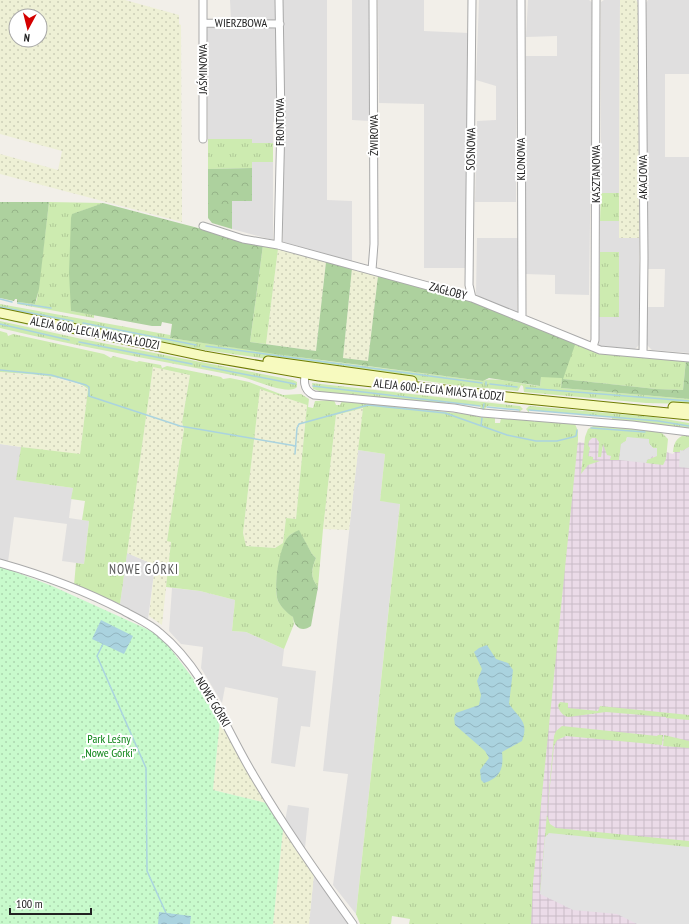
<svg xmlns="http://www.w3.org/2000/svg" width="689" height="924" viewBox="0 0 689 924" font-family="'PT Sans Narrow',sans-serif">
<defs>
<pattern id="industrial-grid" width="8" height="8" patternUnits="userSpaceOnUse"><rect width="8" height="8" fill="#ebdbe8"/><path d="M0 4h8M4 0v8" fill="none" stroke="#c9bcc7"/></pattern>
<pattern id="farmland-dots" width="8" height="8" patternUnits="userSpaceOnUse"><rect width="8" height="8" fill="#eef0d5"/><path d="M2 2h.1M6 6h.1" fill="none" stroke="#ccceb7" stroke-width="1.8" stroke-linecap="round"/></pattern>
<pattern id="grass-tufts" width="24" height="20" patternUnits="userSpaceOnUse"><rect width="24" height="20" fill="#cdebb0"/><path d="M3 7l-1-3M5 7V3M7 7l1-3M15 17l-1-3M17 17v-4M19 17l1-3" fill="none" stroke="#b0c997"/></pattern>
<pattern id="forest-crowns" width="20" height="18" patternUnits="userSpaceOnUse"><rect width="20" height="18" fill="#add19e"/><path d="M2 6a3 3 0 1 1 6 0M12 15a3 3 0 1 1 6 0" fill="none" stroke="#95b388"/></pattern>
<pattern id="park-dots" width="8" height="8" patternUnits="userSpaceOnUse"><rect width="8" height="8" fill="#c8facc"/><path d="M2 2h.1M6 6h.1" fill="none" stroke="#acd6af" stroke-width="1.8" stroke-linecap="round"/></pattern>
<pattern id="water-waves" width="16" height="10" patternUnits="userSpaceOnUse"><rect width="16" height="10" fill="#aad3df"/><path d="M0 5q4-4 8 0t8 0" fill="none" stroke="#92b5bf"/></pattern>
</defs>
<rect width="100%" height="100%" fill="#f2efe9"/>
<path fill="#e0dfdf" d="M230 0H276V20H231Z
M283 0H327V200L352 201V261L283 242Z
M352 0H370V121L352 120Z
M378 0H424V31L469 33 467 268H424V104L379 103Z
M479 0H517L516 202H475L477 121 496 120V86L476 80Z
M528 0H589L593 3 589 295 555 294V275L525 274 526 56H557V36L526 37Z
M604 0H620L619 193H601V2Z
M648 0H689V74H665V157H689V353L652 350 647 345V307H664L665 269H647L646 3Z
M207 25 276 27V122H273V143H252V139H208Z
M252 162H273V240L232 229V201H252Z
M600 221H619L620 238H639V345L635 349 599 346V317L619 316V252H600Z
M477 238H518L517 313 482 299 476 294Z
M0 444 21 447 17 480 73 488 69 518 89 521 84 564 62 561 67 524 14 517 8 562 0 559Z
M358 450 385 454 380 501 400 503 356 914 333 885 348 774 323 771Z
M127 553 155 565 148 619 120 604Z
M172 588 200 591 235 600 232 631 246 632 284 649 282 666 316 671 310 727 301 726 295 767 271 763 278 698 225 687 222 703 201 668 203 647 181 644 169 631Z
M288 805 309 808 305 848 285 821Z
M314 874 349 924H309Z"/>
<path fill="url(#industrial-grid)" d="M589 430 673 454 689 437V924H526L574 442 587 443Z"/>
<path fill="url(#farmland-dots)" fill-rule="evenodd" d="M0 0H125L179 15V24L181 25 182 222 0 174V154L58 170 62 151 0 134ZM16 16H40V40H16Z
M620 0H636L638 3 639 238H619Z
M278 249 326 262 316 351 266 344Z
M352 268 378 276 368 361 343 358Z
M153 367 190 375 182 421 184 429 167 541H171L162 625 149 616 155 565 127 553Z
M0 372 51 377 76 383 88 389 80 455 0 444Z
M260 388 307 405 296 519 286 518 283 543 275 548 246 546 243 533Z
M363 408 349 530 323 529 336 415Z
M220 720 266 803 213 790Z
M283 830 314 874 309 924H273Z"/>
<path fill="url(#grass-tufts)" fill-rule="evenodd" d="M208 139H252V143H273V162H252V168L208 169Z
M601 193H619V221H600Z
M49 202 103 203 73 214 71 311 94 315V318L17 304V302L35 304 37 299Z
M263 245 278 249 266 344 250 342Z
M600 252H619V317H599Z
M0 304 170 335V338L327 361 483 381C494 376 525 385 540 386L541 377 576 342 594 350 686 360 683 390 656 389 562 379 561 388 689 399V404L646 403 524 392 523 386 521 385 518 391 462 386 204 350 0 309Z
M0 317 295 376 296 377 125 345 0 319Z
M0 321 82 339 293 380 297 382V387C289 396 255 380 242 377 162 361 80 347 0 328Z
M0 331 7 333 8 336 13 334 104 354 111 358 113 356 137 362 139 361 161 365 162 368 167 366 221 377 223 379 230 378 249 382 283 395 301 394 309 399 308 407 313 408 315 401 334 400 336 405H340L342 401 495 417V423H500L501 418 534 420V422L537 420 575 424 578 431V440L533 883 531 924H409L410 919 392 916 391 924H360L356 914 400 504 380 501 385 454 358 450 363 408 336 415 323 529 318 587C310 577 311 570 316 558L312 554 299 531C295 532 290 534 288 537 280 547 273 589 278 601 281 607 287 612 293 617L294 624 284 649 246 632 232 631 235 600 200 591 166 587 171 542 167 541 184 429 182 422 190 375 153 367 120 604 74 585 76 563 84 564 89 521 82 520 85 501 71 499 73 488 16 480 21 447 80 454 88 389C72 375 22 374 0 372ZM260 389 307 405 296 519 286 518 283 543 275 548 246 546 243 533Z
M312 383 520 406 523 409 519 412V409L487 406 485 409 510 411 487 410 459 406 481 409 480 406 446 402 445 404 323 392 313 389Z
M529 406 653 417 689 423V430L612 420V417L529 410V413L526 409Z
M597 424 661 432 668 439 666 459 663 465 646 463 647 460 657 456V448H653L648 443 627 437 626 441 621 444 619 460H610L611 456 607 455 603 444 601 457H598L599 442 596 438H592L589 441 588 445 590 448 588 456 593 457V460L600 461 588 465 581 474 585 437 588 429Z
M689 435V447L680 452H673C674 441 678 435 689 435Z
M560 702 568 703V708L598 711 600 706 689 715V720L666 718V717L606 712 568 717C562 715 559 711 558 705Z
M562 726 657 736 658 735H663L662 745 566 736 557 740 554 746 547 815 550 824 556 828 689 841V848L540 891 554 736 556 731Z
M664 735 689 741V748L663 746Z"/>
<path fill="url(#forest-crowns)" d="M252 168V201H232V229L212 223 208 218V169Z
M0 202H49L39 289 35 304 17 302V299H15L14 301 0 298Z
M103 203 263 245 250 342 316 351 326 262 352 268 343 358 368 361 378 276 472 301 576 342 563 379 656 389 683 390 686 360H689V399L561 388 562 378 541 377 540 386 489 378 483 381 275 354 170 338 172 324 162 322 161 326H152L71 311 69 273 71 218 72 214Z
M299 530 312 554 316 558C311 570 310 577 318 587L311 626C302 633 294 627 293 617 287 613 281 607 278 601 273 589 279 547 288 537 290 534 295 532 299 530Z"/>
<path fill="url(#park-dots)" d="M0 566 52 586 160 635 201 689 220 720 213 790 266 803 283 830 273 924H0Z"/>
<path fill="#e2e2e2" d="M627 437 649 439V443L653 448H657V456H653L647 460 646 463 619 460 621 444 626 441Z
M689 447V468L679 467 680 450 683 451Z
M549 833 689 847V924H637L617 914 573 910 540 894 545 837Z"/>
<path fill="url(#water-waves)" d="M101 620 133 636 124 654 92 639Z
M487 645 496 659 508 663 513 670 509 704C520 719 529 722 522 741L502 752C504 769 500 778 484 783L481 780 480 770 489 758 485 751 455 725 454 718 456 713 479 705 481 695 477 681 482 669 474 652 479 648Z
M159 912 191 916 190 924H158Z"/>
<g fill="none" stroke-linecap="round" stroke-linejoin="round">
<path stroke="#aad3df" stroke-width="1.5" d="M0 299 12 302
M18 303 51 308
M0 307 73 321
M83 323 196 345
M0 324 69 340
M79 342 192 364
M206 346 482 383
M202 366 295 384
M0 370 51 375 86 385 89 387V396L180 426 296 446
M490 384 517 387
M486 385V382
M313 386 480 406
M526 388 689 401
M487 407 519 410
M483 409 484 404
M529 410 658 421 689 426
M481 426 482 418
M591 428 645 432
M295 454 297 428 299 424 368 405 445 413 507 435 536 441H557L573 437 576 436 577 430
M103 644 97 656 146 768 147 871 166 913"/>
<g stroke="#a9a9a9" stroke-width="9">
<path id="minor" d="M203 0V139
M521 0 522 318
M642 0 644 258 643 354
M203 23 280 24
M203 226 243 239 278 245 472 298 600 350 689 358
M278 245 281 122 279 0
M372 270 374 244 373 0
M472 298 469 285 472 0
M593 347 595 340 596 0
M306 369C304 379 302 390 314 395L454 408 482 413 632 425 689 432
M0 563C43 575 84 590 124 611 136 618 149 623 160 633 205 670 225 728 254 776 284 827 319 876 353 924"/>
</g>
<g stroke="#707d05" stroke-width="11">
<path id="secondary" d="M0 313 204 356 319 376 517 398 689 415
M268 361 412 381
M673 407 689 408"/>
</g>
<use href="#minor" stroke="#fff" stroke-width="7"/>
<use href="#secondary" stroke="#f7fabf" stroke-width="9"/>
</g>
<g text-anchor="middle" stroke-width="4" stroke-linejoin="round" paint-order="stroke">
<g font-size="12" fill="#222" stroke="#fff">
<text x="241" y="27">WIERZBOWA</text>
<text transform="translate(203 69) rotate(-90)" y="4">JAŚMINOWA</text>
<text transform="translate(280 122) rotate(-90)" y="4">FRONTOWA</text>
<text transform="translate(374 135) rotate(-90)" y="4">ŻWIROWA</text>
<text transform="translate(471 149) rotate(-89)" y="4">SOSNOWA</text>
<text transform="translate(521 159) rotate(-90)" y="4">KLONOWA</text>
<text transform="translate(596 174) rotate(-90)" y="4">KASZTANOWA</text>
<text transform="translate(643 177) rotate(-90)" y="4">AKACJOWA</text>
<text transform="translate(448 291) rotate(15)" y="4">ZAGŁOBY</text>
<text transform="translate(95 333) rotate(11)" y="4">ALEJA 600-LECIA MIASTA ŁODZI</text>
<text transform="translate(439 390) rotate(6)" y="4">ALEJA 600-LECIA MIASTA ŁODZI</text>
<text transform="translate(213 702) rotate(59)" y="4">NOWE GÓRKI</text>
</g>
<g font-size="12" fill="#0c8416" stroke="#fff">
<text x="109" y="743">Park Leśny<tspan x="109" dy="14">„Nowe Górki”</tspan></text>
</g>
<g font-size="13" letter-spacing="1" fill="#555" stroke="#fff">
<text x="144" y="574">NOWE GÓRKI</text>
</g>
</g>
<g transform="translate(28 28) rotate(187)"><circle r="19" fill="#ffffff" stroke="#a7a7a7"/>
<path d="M0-3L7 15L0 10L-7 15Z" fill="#d40000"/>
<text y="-6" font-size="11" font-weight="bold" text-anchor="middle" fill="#222222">N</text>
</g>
<path d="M10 908v6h81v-6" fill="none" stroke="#222222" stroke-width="2"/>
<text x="16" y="908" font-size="12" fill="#222222" stroke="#ffffff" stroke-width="3" paint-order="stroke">100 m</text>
</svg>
